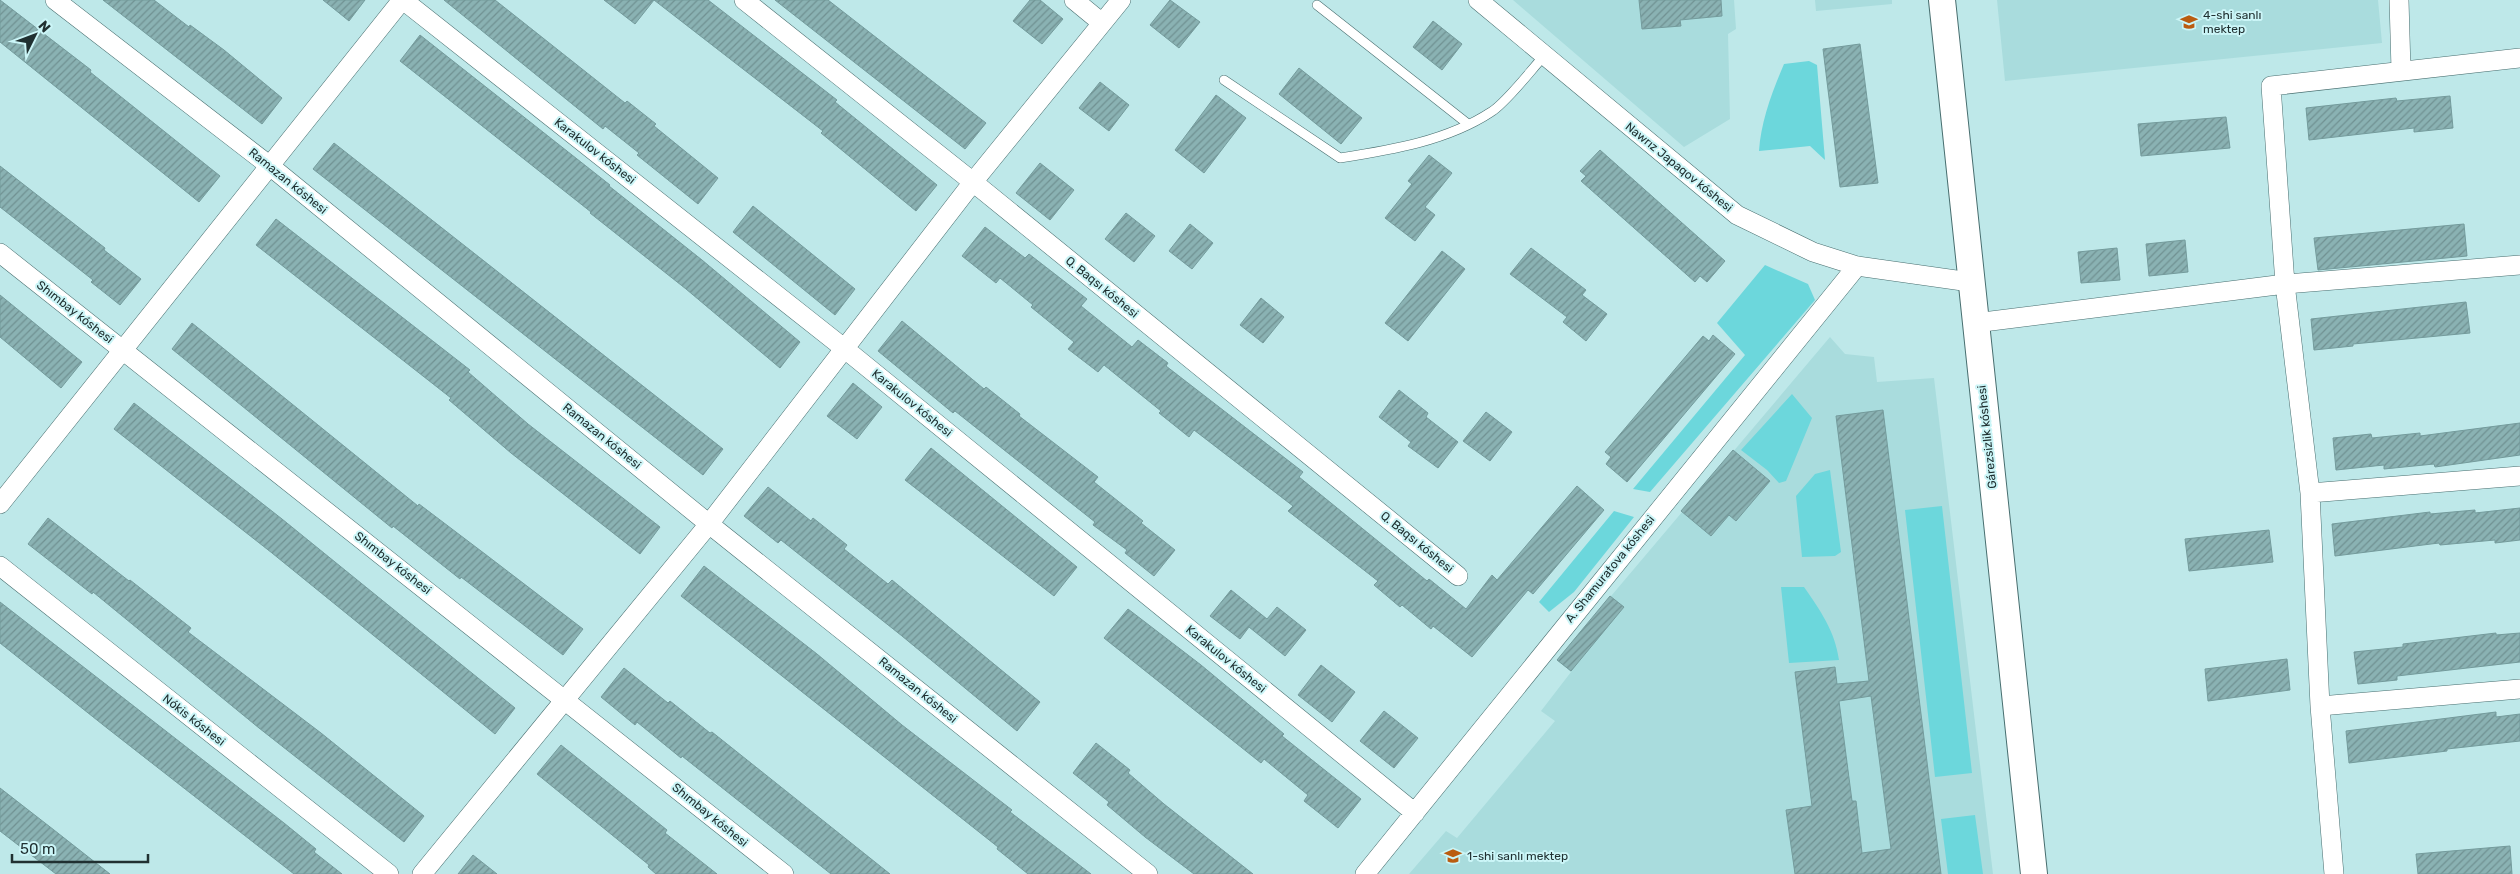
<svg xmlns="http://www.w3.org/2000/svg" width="2520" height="874" viewBox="0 0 2520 874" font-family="Rubik,sans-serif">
<defs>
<pattern id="building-hatch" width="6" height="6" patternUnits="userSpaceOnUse" patternTransform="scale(1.25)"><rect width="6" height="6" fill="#8ab2b3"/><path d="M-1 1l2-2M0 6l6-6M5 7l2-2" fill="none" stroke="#709192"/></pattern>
</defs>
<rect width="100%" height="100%" fill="#bee8e9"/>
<path fill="#a9dcdd" d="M1513 0H1734L1736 29 1728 34 1730 119 1684 147Z
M1815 0H1892V4L1816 11Z
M1997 0H2378L2382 43 2005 81Z
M1830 337 1845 354 1874 357 1877 382 1934 378 1993 874H1409L1446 831 1457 838 1555 721 1541 711 1571 672 1557 660Z"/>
<path fill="#6cd7dc" d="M1809 61 1817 65 1825 160 1810 146 1759 151C1761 121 1772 92 1784 64Z
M1765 265 1808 284 1815 300 1650 492 1633 489 1745 355 1717 323Z
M1792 394 1812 418 1786 481 1779 483 1767 470 1741 450Z
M1830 470 1841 552 1835 556 1802 557 1796 496 1815 474Z
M1942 506 1972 773 1935 777 1905 510Z
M1614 511 1634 517 1574 592 1549 612 1539 602Z
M1781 587H1804C1820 610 1835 631 1839 660L1789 663Z
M1975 815 1983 874H1948L1941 819Z"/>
<path fill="url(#building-hatch)" stroke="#749b9c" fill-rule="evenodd" d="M0 0 91 70 90 72 220 176 199 202 0 42Z
M103 0H154L189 27 190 25 224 50 282 98 262 124Z
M323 0H365L349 21Z
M444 0H495L625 103 627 101 656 124 654 126 718 178 698 204 637 155 639 153 605 126 603 129Z
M604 0H654L635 24Z
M654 0H708L837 100 835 102 937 185 916 211 821 133 823 131Z
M775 0H828L986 123 965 149Z
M1030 0H1040L1063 19 1042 44 1013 21Z
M1170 0 1200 22 1179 48 1150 25Z
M1639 0H1721L1722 16 1680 20 1681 26 1642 29Z
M1433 21 1462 44 1442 70 1413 47Z
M420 35 610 185 609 186 702 260 800 342 780 368 686 289 590 213 591 212 400 61Z
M1860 44 1878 183 1840 187 1823 49Z
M1299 68 1362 118 1341 144 1279 94Z
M1100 82 1129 105 1109 131 1079 108Z
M1216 95 1246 118 1204 173 1175 150Z
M2450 96 2453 128 2414 132V128L2309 140 2306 108 2396 98 2397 101Z
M2226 117 2230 148 2141 156 2138 124Z
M334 143 723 449 703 475 313 169Z
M1600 150 1725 261 1707 282 1700 276 1695 282 1581 181 1586 176 1580 171Z
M1429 155 1452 173 1425 207 1435 215 1415 241 1385 218 1412 184 1408 181Z
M1040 163 1074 190 1050 220 1016 193Z
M0 166 105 248 104 250 141 279 120 305 91 282 93 280 0 207Z
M753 206 855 289 835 315 733 232Z
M1126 213 1155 236 1134 262 1105 239Z
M276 219 470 370 468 372 528 424 660 527 640 554 511 453 449 400 451 398 256 245Z
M1190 224 1213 243 1192 269 1169 251Z
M2464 224 2467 256 2318 270 2314 238Z
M985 227 1025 258 1029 254 1087 299 1081 306 1132 347 1138 340 1168 363 1166 366 1303 472 1299 477 1427 581 1429 579 1466 609 1492 575 1497 580 1577 486 1604 510 1533 594 1528 590 1472 657 1433 626 1431 629 1402 605 1400 607 1374 585 1378 581 1288 511 1293 506 1194 430 1189 437 1159 413 1161 411 1104 365 1098 372 1068 349 1074 342 1031 307 1033 305 1000 278 996 283 962 256Z
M2185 240 2188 272 2149 276 2146 244Z
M1531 248 1586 290 1582 295 1607 314 1586 341 1563 322 1567 317 1510 274Z
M2117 248 2120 280 2081 283 2078 252Z
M1442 251 1465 269 1408 341 1385 323Z
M0 295 82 362 61 388 0 337Z
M1261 298 1284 317 1263 343 1240 325Z
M2466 302 2470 333 2353 344V346L2314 350 2311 319Z
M902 321 984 389 986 387 1020 414 1019 416 1098 477 1094 482 1143 521 1141 523 1175 550 1154 576 1125 553 1127 550 1093 525 1095 522 955 411 953 413 878 351Z
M192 323 418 506 419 504 485 554 583 629 563 655 461 577 460 579 393 526 392 528 172 349Z
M1713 335 1735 354 1627 482 1606 464 1611 457 1605 452 1703 336 1709 341Z
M853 383 882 407 857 439 827 416Z
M1399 390 1428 413 1426 417 1458 442 1438 468 1408 446 1411 442 1379 417Z
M134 403 282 519 515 708 495 734 272 553 114 429Z
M1883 410 1941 874H1795L1786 810 1812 806 1795 672 1835 667 1837 684 1869 681 1836 416ZM1871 696 1891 849 1862 853 1856 801H1852L1839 701Z
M1486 412 1512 432 1490 461 1463 441Z
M2520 423V455L2435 467 2434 464 2384 469V465L2336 470 2333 438 2371 434 2372 438 2420 433V436Z
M931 448 1077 567 1054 596 905 480Z
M1733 450 1770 481 1736 521 1729 515 1711 536 1681 511Z
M768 487 811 521 813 518 847 545 844 549 888 584 892 580 1040 702 1017 731 902 636 781 540 778 543 744 516Z
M2520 508V540L2495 543V540L2440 545 2439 543 2335 556 2332 524 2430 512V514L2475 510V513Z
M48 518 129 581 130 580 191 628 188 632 321 733 424 816 404 842 259 728 93 592 92 594 28 544Z
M2269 530 2273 562 2189 571 2185 539Z
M704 566 817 654 902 725 1012 810 1010 812 1091 874H1028L997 849 998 847 681 596Z
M1231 590 1267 619 1277 607 1306 630 1285 656 1249 627 1240 639 1210 616Z
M1610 596 1624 607 1571 671 1557 660Z
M0 602 284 823 316 849 314 852 342 874H294L107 728 0 643Z
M1128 609 1201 665 1284 734 1282 736 1361 799 1338 828 1304 801 1308 795 1264 759 1261 763 1104 638Z
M2496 633V635L2520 633V662L2397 676V680L2358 684 2354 652 2403 647V644Z
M2287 659 2290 690 2208 701 2205 669Z
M1321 665 1355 692 1332 722 1298 695Z
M624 668 668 703 670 701 710 733 712 732 890 874H831L682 756 681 758 637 722 635 725 601 697Z
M1384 711 1418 738 1394 768 1360 741Z
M2496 712V717L2520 714V741L2447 749V751L2349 763 2346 731Z
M1096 743 1130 770 1128 773 1164 804 1253 874H1194L1145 837 1107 805 1109 802 1073 773Z
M561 745 667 830 665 833 717 874H656L648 867 649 865 537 774Z
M0 788 54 830 110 874H56L22 848 0 831Z
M2510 846 2512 874H2418L2416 854Z
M473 855 497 874H458Z"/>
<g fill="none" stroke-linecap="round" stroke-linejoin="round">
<g stroke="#486e6f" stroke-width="10">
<path id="lane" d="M1317 5 1468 124
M1224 80 1340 158C1391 150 1447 141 1491 112 1506 103 1531 70 1544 56"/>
</g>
<g stroke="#486e6f" stroke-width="20">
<path id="street" d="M55 0 270 166 709 524 1148 874
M403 0 845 349 1415 813
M744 0 973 182 1458 576
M1074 0 1102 23
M1478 0 1737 215 1813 252 1857 266 1970 282
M2399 0 2401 70
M0 253 784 874
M1975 323 2285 284 2520 265
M2310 493 2520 476
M0 504 402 0
M0 566 389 874
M2320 706 2520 689
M422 874 709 524 973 182 1121 0
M1365 874 1857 266
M2334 874 2320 706 2310 493 2285 284 2271 86 2520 58"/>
</g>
<g stroke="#486e6f" stroke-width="28">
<path id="secondary" d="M1942 0 2034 874"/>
</g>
<use href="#lane" stroke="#fff" stroke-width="9"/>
<use href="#street" stroke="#fff" stroke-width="19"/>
<use href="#secondary" stroke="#fff" stroke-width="26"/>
</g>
<defs>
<g id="school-bare" transform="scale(1.35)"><path d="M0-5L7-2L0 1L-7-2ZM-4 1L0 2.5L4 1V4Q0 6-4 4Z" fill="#ba5c10" stroke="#cbf5f7" stroke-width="2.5" paint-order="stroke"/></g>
</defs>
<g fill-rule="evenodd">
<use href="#school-bare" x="2189" y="22"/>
<use href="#school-bare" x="1453" y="856"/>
</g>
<g text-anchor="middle" stroke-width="4" stroke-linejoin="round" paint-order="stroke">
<g font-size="12" fill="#203031" stroke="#cbf5f7" text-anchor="start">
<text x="2203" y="19">4-shi sanlı<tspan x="2203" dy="14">mektep</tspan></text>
<text x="1467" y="860">1-shi sanlı mektep</text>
</g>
<g font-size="12" fill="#203031" stroke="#cbf5f7">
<text transform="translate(595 151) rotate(38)" y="4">Karakulov kóshesi</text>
<text transform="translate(1679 167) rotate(39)" y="4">Nawrız Japaqov kóshesi</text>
<text transform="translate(288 181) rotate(39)" y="4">Ramazan kóshesi</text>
<text transform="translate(1102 287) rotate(39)" y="4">Q. Baqsı kóshesi</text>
<text transform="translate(75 312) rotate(38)" y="4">Shımbay kóshesi</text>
<text transform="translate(912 403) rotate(39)" y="4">Karakulov kóshesi</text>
<text transform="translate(602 436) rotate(39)" y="4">Ramazan kóshesi</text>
<text transform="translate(1987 437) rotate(-96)" y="4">Gárezsizlik kóshesi</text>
<text transform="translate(1417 542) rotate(39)" y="4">Q. Baqsı kóshesi</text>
<text transform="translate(393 563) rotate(38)" y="4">Shımbay kóshesi</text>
<text transform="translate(1610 569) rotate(-51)" y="4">A. Shamuratova kóshesi</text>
<text transform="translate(1226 659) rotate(39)" y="4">Karakulov kóshesi</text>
<text transform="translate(918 690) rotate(39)" y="4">Ramazan kóshesi</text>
<text transform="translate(194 720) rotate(38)" y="4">Nókis kóshesi</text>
<text transform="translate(710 815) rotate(39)" y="4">Shımbay kóshesi</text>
</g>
</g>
<g transform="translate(35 35) rotate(48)" stroke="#cbf5f7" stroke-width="4" paint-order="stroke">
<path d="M0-4L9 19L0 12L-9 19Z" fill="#203031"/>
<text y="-8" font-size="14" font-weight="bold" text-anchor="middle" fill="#203031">N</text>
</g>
<path d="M12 854v8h136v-8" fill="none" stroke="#203031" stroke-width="2.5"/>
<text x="20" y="854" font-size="15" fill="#203031" stroke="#cbf5f7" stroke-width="4" paint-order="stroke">50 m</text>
</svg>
